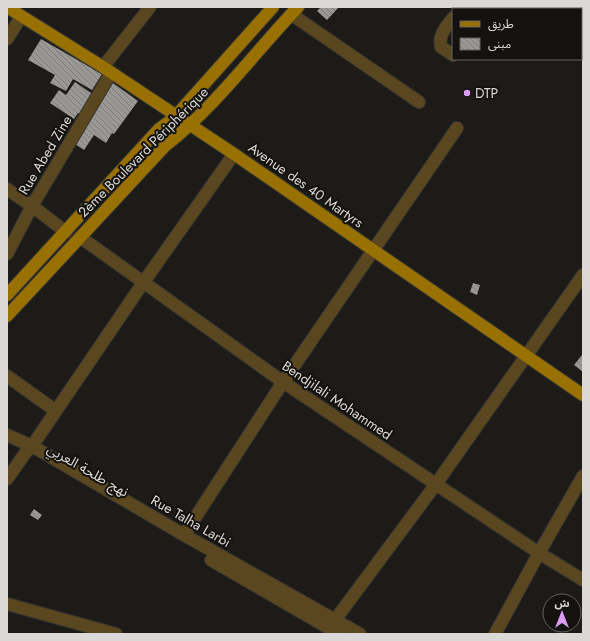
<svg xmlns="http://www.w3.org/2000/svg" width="590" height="641" viewBox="0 0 590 641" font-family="Jost,'Noto Sans Arabic',sans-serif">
<defs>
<pattern id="building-back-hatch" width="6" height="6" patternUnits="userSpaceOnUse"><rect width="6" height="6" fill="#9a9894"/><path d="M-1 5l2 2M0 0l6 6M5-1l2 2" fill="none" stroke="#7f7e7b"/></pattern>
</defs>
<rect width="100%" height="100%" fill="#1c1b17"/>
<path fill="url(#building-back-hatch)" d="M321 7H339L327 20 317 11Z
M41 39 102 74 92 90 73 79 66 91 50 83 55 75 28 60Z
M106 78 138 101 114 134 112 133 106 143 94 135 84 150 69 140 84 117 78 113 74 119 50 103 59 90 66 95 75 82 94 95Z
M473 283 480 285 477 295 470 292Z
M582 355H583V372L574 365Z
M34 509 42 515 38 520 30 515Z"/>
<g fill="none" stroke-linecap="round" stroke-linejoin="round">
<g stroke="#373632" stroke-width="14">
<path id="minor" d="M528 7 533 9
M460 9 462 7
M511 9 513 7
M561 9 569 7
M291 14 419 102
M453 18C446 27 438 35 441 47L453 55
M7 39 21 17
M103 67 150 7
M7 189 32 206 66 232
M80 237 283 382 539 553 583 580
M7 254 32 206 111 73
M7 376 56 411
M7 435 32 446 184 535 360 634
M7 479 26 452 32 446 143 283 234 154
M184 535 283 382 457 128
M211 560 339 634
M7 604 116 634
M335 620 436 484 583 275
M495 634 539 553 583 476"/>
</g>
<g stroke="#373632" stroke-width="14">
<path id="major" d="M7 7 103 67 234 154 583 395
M7 295 159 129 173 119 273 7
M7 316 165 146C216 106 254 53 298 7"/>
</g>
<use href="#minor" stroke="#5a461f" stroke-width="12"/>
<use href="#major" stroke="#997002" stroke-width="12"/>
</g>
<circle fill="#da9af6" stroke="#13120e" stroke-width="1.5" cx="467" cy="93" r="4"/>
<g text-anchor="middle" stroke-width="4" stroke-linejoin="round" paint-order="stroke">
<g font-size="14" fill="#dad9d7" stroke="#13120e" text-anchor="start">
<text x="475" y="98">DTP</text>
</g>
<g font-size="14" fill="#dad9d7" stroke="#13120e">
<text transform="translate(143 152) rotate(-45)" y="5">2ème Boulevard Périphérique</text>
<text transform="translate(45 155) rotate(-59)" y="5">Rue Abed Zine</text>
<text transform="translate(306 185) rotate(35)" y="5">Avenue des 40 Martyrs</text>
<text transform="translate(337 400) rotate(34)" y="5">Bendjilali Mohammed</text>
<text transform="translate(88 470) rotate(30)" y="5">نهج طلحة العربي</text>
<text transform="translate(191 521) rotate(30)" y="5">Rue Talha Larbi</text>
</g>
</g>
<rect width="590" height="641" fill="none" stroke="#dad9d7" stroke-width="16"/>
<rect x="452" y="8" width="130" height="52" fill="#13120e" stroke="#63625e"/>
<rect x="460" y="21" width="20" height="6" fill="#997002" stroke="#63625e"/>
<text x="488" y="28" font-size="12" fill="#dad9d7">طريق</text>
<rect x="460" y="38" width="20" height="12" fill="url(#building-back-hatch)" stroke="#63625e"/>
<text x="488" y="48" font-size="12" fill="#dad9d7">مبنى</text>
<g transform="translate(562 613)"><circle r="19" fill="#13120e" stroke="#63625e"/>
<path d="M0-3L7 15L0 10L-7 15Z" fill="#da9af6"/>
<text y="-6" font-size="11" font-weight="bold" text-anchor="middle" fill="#dad9d7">ش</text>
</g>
</svg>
